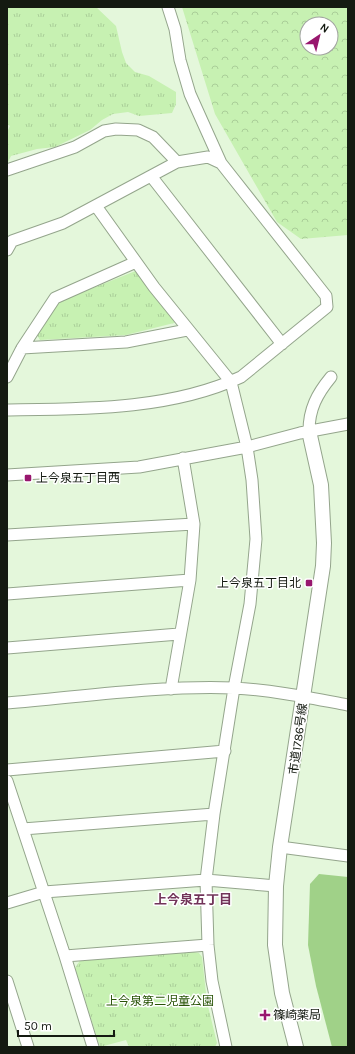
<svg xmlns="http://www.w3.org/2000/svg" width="355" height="1054" viewBox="0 0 355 1054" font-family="Karla,'Noto Sans JP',sans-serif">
<defs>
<pattern id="grass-tufts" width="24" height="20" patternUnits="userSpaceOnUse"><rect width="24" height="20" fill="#c7f1b2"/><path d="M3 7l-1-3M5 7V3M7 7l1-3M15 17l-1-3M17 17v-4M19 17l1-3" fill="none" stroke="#aace98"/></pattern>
<pattern id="forest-crowns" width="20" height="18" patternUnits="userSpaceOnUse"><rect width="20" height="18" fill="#c7f1b2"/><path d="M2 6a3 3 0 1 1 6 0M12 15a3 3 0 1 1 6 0" fill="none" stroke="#aace98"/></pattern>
</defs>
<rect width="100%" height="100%" fill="#e4f7db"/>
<path fill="url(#grass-tufts)" d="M7 7H96L116 26 122 52 126 63 135 72 149 76 176 92V104L172 113 139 116 128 112 113 114 102 120 90 130 55 147 37 149 11 156 7 164V132L10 126 7 124Z
M138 270 177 319 174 323 126 335 40 340 37 335 58 302Z
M194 952 199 953 202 957 207 1002 217 1043 215 1047H129L126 1040 100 1047 75 968 81 959Z"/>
<path fill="url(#forest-crowns)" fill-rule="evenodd" d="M182 7H348V235L301 239 277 222 215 114ZM307 24H331V48H307Z"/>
<path fill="#a0d188" d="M319 874 348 877V1047H332L316 986 308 945 310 884Z"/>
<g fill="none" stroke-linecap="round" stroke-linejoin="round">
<g stroke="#94a58c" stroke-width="13">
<path id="minor" d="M7 170 75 147 104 131 116 129 138 130 153 137 177 162
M151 176 282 344
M96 206 154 287 231 382 247 447 252 480 256 539 250 604 234 688 214 814 206 880 208 945 212 981 226 1047
M7 250 12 241 63 223 177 162 208 157 221 163
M22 348 126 342 187 330
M7 377 22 348 55 298 136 262
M7 410C84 409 170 410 241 377L327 307 326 296 221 163 190 94 180 60 175 29 168 7
M309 431C309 409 317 394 331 377
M7 475 139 467 247 447 300 433 348 424
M7 535 194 524
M7 594 190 580
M7 648 179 634
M171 689 190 580 194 524 183 458
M7 703C80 697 161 685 234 688 272 690 311 698 348 705
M7 770 225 751
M7 781 65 956 93 1047
M23 829 214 814
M280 847 348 856
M7 903 44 892 206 880 276 886
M65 956 208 945
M7 981 28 1047"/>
</g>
<g stroke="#94a58c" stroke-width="16">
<path id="tertiary" d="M296 1047 282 993 275 945 276 886 280 847 323 566 324 543 321 485 309 431"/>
</g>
<use href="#minor" stroke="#fff" stroke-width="11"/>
<use href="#tertiary" stroke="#fff" stroke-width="14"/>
</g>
<g fill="#98176e" stroke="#fff" stroke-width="1.5">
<rect x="24" y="474" width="8" height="8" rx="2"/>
<rect x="305" y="579" width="8" height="8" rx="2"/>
<path d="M263 1009h4v4h4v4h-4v4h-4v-4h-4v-4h4z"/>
</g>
<g text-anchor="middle" stroke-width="3" stroke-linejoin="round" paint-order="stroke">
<g font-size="12" fill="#141a11" stroke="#fff" text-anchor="start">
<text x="36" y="482">上今泉五丁目西</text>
<text x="301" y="587" text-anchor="end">上今泉五丁目北</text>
<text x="273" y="1019">篠崎薬局</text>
</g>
<g font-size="12" fill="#141a11" stroke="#fff">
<text transform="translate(298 739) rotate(-82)" y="4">市道1786号線</text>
</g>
<g font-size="12" fill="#295407" stroke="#fff">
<text x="160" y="1005">上今泉第二児童公園</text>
</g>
<g font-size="13" font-weight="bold" fill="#723459" stroke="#fff">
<text x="193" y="904">上今泉五丁目</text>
</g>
</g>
<rect width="355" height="1054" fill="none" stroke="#141a11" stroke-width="16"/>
<g transform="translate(319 36) rotate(35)"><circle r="19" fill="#ffffff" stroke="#a1a3a0"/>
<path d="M0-3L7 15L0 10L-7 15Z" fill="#98176e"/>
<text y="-6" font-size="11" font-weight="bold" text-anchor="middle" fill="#141a11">N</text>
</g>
<path d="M18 1030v6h96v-6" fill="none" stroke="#141a11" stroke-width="2"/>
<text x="24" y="1030" font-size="12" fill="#141a11" stroke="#ffffff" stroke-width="3" paint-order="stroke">50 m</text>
</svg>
